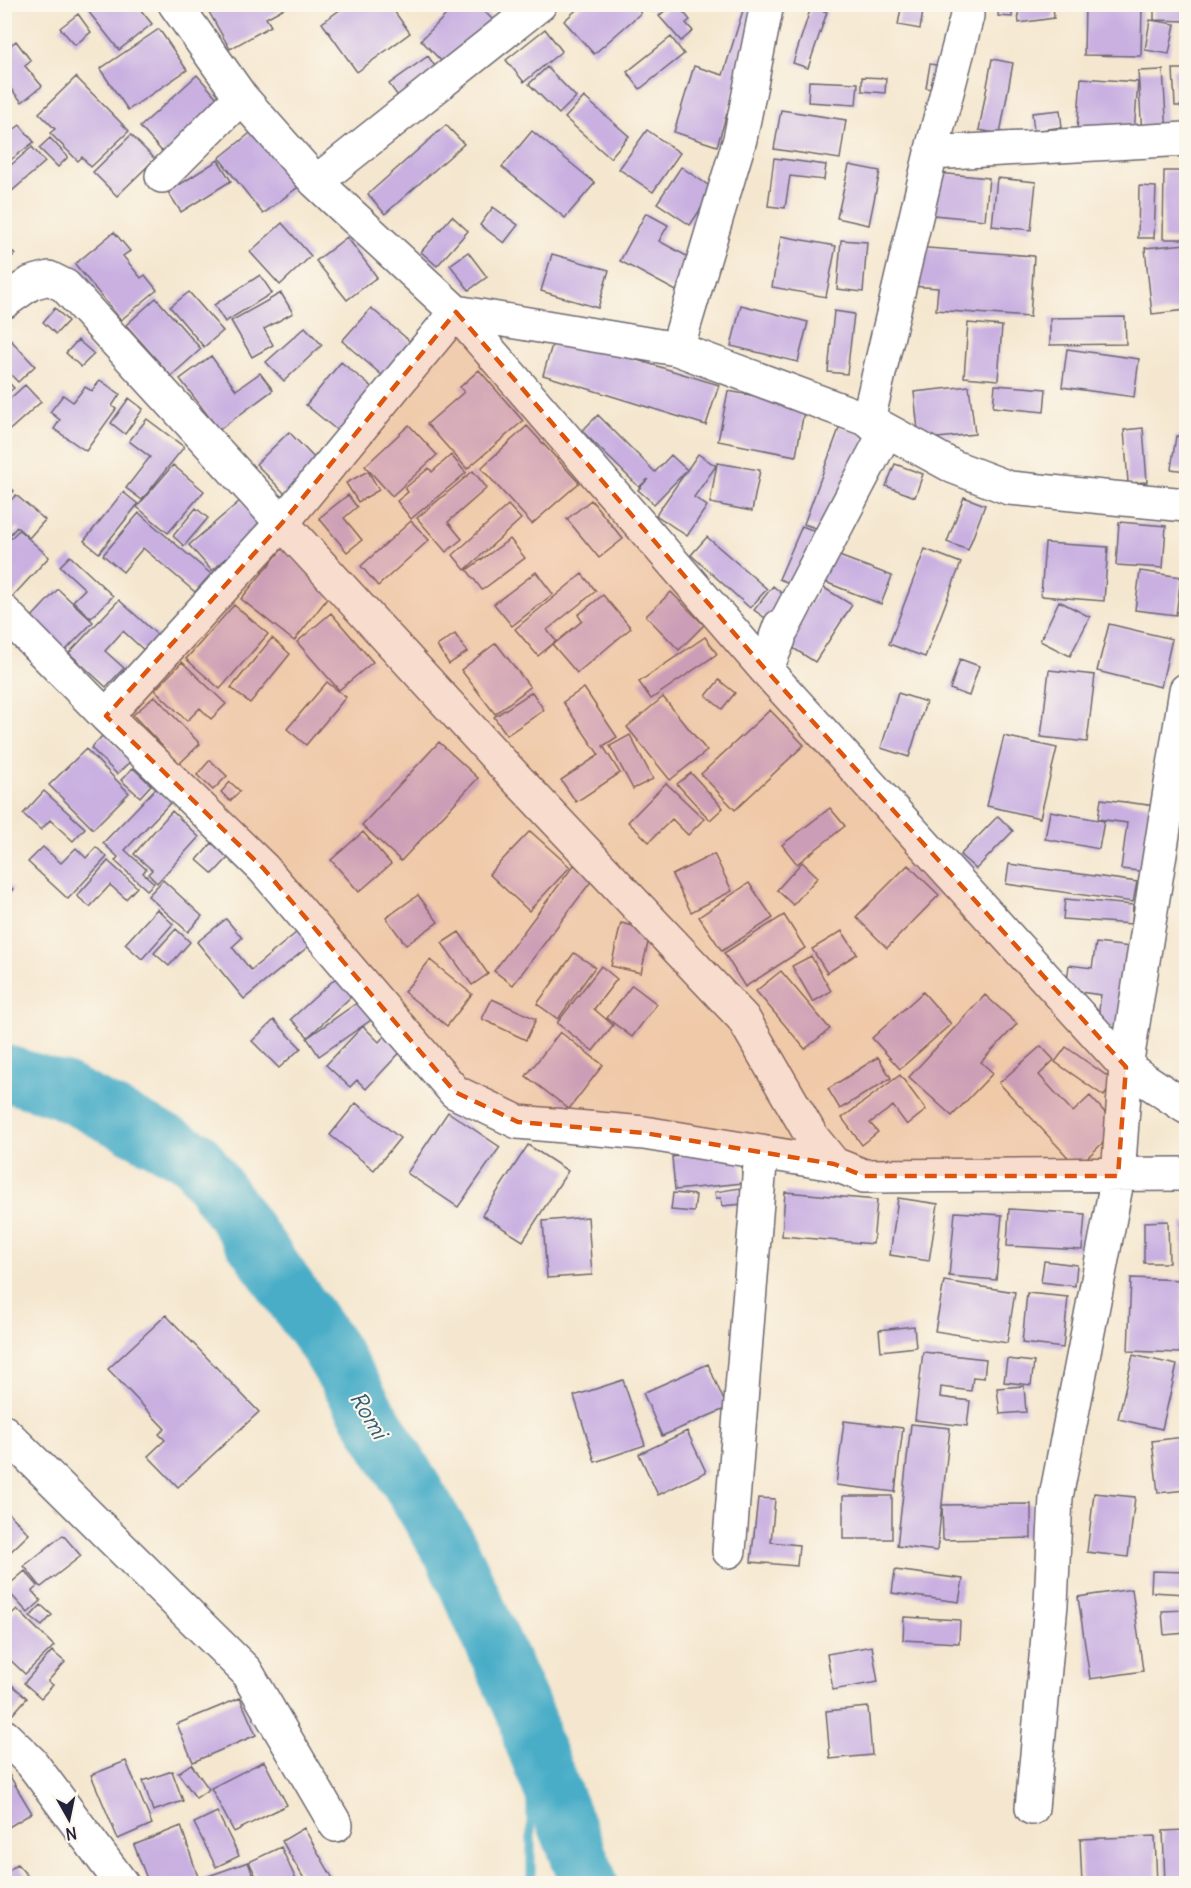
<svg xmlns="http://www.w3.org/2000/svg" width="1191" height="1888" viewBox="0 0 1191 1888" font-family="Delius,sans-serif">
<rect width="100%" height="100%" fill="#fbf7ec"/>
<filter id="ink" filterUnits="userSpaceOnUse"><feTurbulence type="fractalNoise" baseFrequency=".0167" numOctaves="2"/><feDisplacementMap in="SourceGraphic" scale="12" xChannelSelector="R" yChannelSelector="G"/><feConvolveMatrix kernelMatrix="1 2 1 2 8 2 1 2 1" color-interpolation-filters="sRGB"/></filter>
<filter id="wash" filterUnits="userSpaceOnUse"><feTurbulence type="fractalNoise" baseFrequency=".008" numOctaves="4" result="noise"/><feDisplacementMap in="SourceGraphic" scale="24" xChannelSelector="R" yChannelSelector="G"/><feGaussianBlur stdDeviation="1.35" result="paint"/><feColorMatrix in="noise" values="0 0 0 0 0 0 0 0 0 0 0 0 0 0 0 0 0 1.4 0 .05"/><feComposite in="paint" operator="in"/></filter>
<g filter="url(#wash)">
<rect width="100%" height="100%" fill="#f5e7cf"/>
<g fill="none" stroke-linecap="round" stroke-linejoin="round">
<path stroke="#48adc7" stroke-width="9" d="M531 1884V1737"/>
<path stroke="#48adc7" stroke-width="57" d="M4 1073 62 1090 195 1158 329 1348 452 1553 528 1720 531 1737 590 1884"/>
</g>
<g id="blocks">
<path fill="#c9b0e1" d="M96 4H136L152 24 119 50 88 11Z
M348 4H389L410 33 357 72 322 23Z
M457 4H477L497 24 450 70 421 40Z
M498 4H524L509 17Z
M583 4H634L641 13 594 54 564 21Z
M650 4H670L653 12Z
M672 4H677L690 20 686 23 693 31 681 41 659 16Z
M745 4H761L717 146 674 132 694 66 723 75Z
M999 4H1013L1012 17 998 16Z
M1017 4H1053L1054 18 1019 23Z
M1085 4H1142L1141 56 1084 55Z
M1154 4H1186V21L1154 20Z
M205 5H287L288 6 266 18 271 26 230 49Z
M811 7 827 12 808 68 793 63Z
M901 8 923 12 920 29 898 25Z
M78 14 91 32 75 45 60 28Z
M1150 20 1175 24 1169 54 1145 50Z
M159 29 187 70 128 110 100 69Z
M545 29 562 51 524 82 506 60Z
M671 37 684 54 640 89 627 72Z
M16 41 31 61 25 66 42 86 22 102 4 81V50Z
M428 56 441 75 403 103 389 84Z
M992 59 1013 63 1000 134 979 130Z
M930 64 948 67 943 91 926 88Z
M547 67 576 97 559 114 529 84Z
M1173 69H1186V106H1175Z
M1163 70 1167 133 1142 135 1138 71Z
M197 75 225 107 168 158 140 127Z
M76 77 129 131 91 167 82 157 78 161 50 133 55 129 39 113Z
M862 77 886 78 885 93 862 91Z
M1081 78 1138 82 1134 133 1077 130Z
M809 81 858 83 856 105 808 102Z
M584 97 629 136 610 158 565 118Z
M781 110 846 120 840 159 774 149Z
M1060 110 1062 127 1034 131 1032 113Z
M20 125 34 142 4 165V137Z
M446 125 464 144 385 214 368 194Z
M254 130 298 187 263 214 219 158Z
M647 130 680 153 653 192 619 169Z
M532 131 595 183 565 218 502 167Z
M131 135 155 159 117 196 93 172Z
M50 138 68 157 58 167 39 148Z
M32 147 45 162 4 198V171Z
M774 158 826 165 824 180 790 176 785 208 768 206Z
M218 160 231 181 181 212 168 192Z
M849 165 880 171 869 225 837 218Z
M681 167 714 189 690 225 657 203Z
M1164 171H1186V239H1163Z
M938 173 989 178 985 220 934 215Z
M997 178 1036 182 1031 230 992 226Z
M1139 186 1156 187 1154 238H1138Z
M493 207 518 225 504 243 480 225Z
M646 213 668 225 659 241 694 260 678 292 620 261Z
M452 216 468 231 437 266 421 252Z
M282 223 311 256 280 285 250 252Z
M114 232 130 251 123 256 141 278 145 275 157 290 121 320 75 264Z
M781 236 836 246 826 297 772 287Z
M347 237 377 277 347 300 316 261Z
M841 240 867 242 863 292 837 289Z
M4 243 15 254 4 264Z
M1186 244V310L1152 314 1145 248Z
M914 247 1034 256 1030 317 936 310 938 288 911 286Z
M468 252 487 277 469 290 450 265Z
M552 254 609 270 598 308 541 291Z
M260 275 272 293 225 322 214 305Z
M189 292 223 331 204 347 170 307Z
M281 293 293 313 264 329 273 345 252 357 231 321Z
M156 298 201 349 171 376 126 325Z
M741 305 808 322 798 362 731 346Z
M55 308 68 321 56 334 43 322Z
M371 308 419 349 390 382 342 341Z
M834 311 854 314 847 374 828 372Z
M1125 317 1126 344 1050 345V318Z
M968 323 1002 326 998 380 964 377Z
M305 327 322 345 284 381 266 362Z
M555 335 719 385 706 425 543 375Z
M7 336 35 366 18 382 4 368V339Z
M78 340 94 354 81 367 66 353Z
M1067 349 1139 359 1134 397 1062 387Z
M211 356 236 390 260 373 273 390 219 430 180 379Z
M341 362 379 393 344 436 306 405Z
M479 370 523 421 467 469 427 424 464 392 460 387Z
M4 378 14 388 4 396Z
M100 380 120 394 112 406 116 409 86 451 54 429 60 420 50 412 63 395 73 402 85 387 92 391Z
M25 385 41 402 4 435V404Z
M995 385 1046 389 1044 412 993 407Z
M969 386 975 434 919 440 914 392Z
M728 391 805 405 796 456 718 441Z
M129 398 143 409 125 434 111 423Z
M598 415 655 472 671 455 687 470 654 504 638 490 648 479 639 487 582 431Z
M147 419 184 447 142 500 126 488 150 457 129 441Z
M409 425 437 455 392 496 365 466Z
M527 426 579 483 532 524 481 468Z
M840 426 866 435 829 533 804 524Z
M1143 428 1147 482 1128 483 1124 430Z
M289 432 323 467 290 499 256 464Z
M1176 436 1186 437V471L1171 469Z
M698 454 716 466 694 497 707 506 687 536 656 515Z
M451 455 466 473 411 519 397 501 408 492 405 488 429 468 432 472Z
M717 463 760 470 752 511 710 503Z
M895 464 923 474 915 497 886 486Z
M173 465 204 491 168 533 137 507Z
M368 471 379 490 358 502 346 483Z
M473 471 487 488 448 522 462 539 446 552 417 518Z
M4 481 14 491 4 501Z
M123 492 138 504 99 553 84 541Z
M16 495 45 520 29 538 17 527 4 541V507Z
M348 495 357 507 344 518 362 540 347 552 319 518Z
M964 497 985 505 968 550 947 542Z
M241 500 263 526 212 571 189 545Z
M591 500 623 539 599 558 567 519Z
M508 505 521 519 465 570 453 555Z
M196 508 208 518 184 546 173 536Z
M139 513 211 574 195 592 143 548 123 572 103 555Z
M411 521 429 540 378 586 361 566Z
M1119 522 1166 526 1163 568 1116 565Z
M802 526 820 533 797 586 779 579Z
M19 530 49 557 12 597 4 590V545Z
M707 537 767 589 750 608 691 555Z
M510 539 525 558 482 590 467 570Z
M1045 543 1108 547 1104 601 1041 596Z
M282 549 334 590 294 641 241 599Z
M925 549 961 563 925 657 889 644Z
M826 551 892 576 881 604 815 578Z
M70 556 113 596 91 618 73 601 85 589 60 566Z
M1140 571 1181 577 1176 615 1135 610Z
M536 572 553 594 512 626 494 604Z
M582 574 596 591 547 630 556 641 538 656 515 629Z
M773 586 786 597 768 620 754 610Z
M821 586 852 605 815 662 785 643Z
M58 589 93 622 65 651 30 619Z
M671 592 704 625 679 650 646 616Z
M603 595 631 628 577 673 553 645 582 621 578 615Z
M119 600 162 639 148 654 123 631 105 651 124 668 106 687 69 653Z
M1059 601 1090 617 1070 656 1040 641Z
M234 605 268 634 220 689 186 659Z
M331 613 373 662 339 690 297 642Z
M1109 624 1172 639 1161 687 1097 671Z
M455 634 467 652 449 664 437 646Z
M705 637 717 654 651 699 639 682Z
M272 638 290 654 250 703 231 688Z
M496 643 530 687 495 714 461 670Z
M960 659 979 666 969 696 950 689Z
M182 662 226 704 211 719 200 708 187 721 155 690Z
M1049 670 1095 675 1087 742 1041 737Z
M719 680 735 693 722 709 706 696Z
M327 682 346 697 306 745 287 729Z
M584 688 617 737 603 746 620 773 576 802 561 780 599 755 563 702Z
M532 692 544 710 507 735 494 717Z
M898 693 926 702 909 757 881 748Z
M155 696 200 744 179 764 133 715Z
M663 697 707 751 670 780 627 727Z
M770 710 804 745 735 810 701 774Z
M104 734 131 761 117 774 91 748Z
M630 735 653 779 633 789 610 746Z
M1004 736 1057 748 1040 818 987 806Z
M439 742 478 778 401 861 362 825Z
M86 749 129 793 93 829 49 785Z
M210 760 227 776 213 790 197 775Z
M133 768 151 785 140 797 121 780Z
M691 773 723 808 710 820 677 784Z
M230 782 240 791 230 801 221 792Z
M666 783 704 819 688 835 672 819 649 842 628 822Z
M156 788 171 802 125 850 146 869 143 873 154 883 147 890 115 861 118 857 103 843Z
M44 791 85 828 73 841 50 820 41 830 23 814Z
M1101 799 1156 806 1148 872 1121 869 1127 823 1098 819Z
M830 808 845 826 797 864 782 845Z
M172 811 199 837 157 883 148 874 152 870 134 854Z
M1050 811 1104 821 1099 849 1045 839Z
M998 816 1013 831 976 869 960 855Z
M530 831 570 867 529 911 489 874Z
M363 832 391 864 359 892 331 860Z
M212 843 228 858 213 874 197 860Z
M43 847 61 863 76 848 86 858 96 847 107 857 68 899 28 862Z
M714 854 732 891 691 912 672 875Z
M108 861 137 887 126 899 110 885 90 907 77 896Z
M802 862 818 877 793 905 777 890Z
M1009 864 1137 882 1133 902 1006 884Z
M574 865 593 879 513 985 494 971Z
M908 865 939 895 887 948 856 917Z
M163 880 202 916 188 932 148 896Z
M4 882 13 889 4 900Z
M749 883 773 918 722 951 699 917Z
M418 895 438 922 406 945 386 918Z
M1065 899 1133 905 1132 924 1063 919Z
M157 909 173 924 142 959 125 944Z
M784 915 805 948 745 987 724 953Z
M226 919 242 938 232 947 251 970 302 928 314 942 244 999 197 942Z
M621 923 651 930 641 973 611 966Z
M176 929 190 942 169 966 154 953Z
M842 931 857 954 827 973 812 949Z
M459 932 488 974 472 985 442 943Z
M1096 943 1130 947 1119 1029 1097 1026 1101 995 1066 990 1069 965 1092 968Z
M574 953 595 967 558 1019 537 1004Z
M811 956 831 991 813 1002 792 966Z
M430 960 472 994 447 1026 404 992Z
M601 966 617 979 594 1009 613 1025 593 1051 557 1023Z
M781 971 830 1029 805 1049 756 991Z
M338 976 355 993 308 1037 291 1019Z
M632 985 657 1004 632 1037 607 1018Z
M923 992 951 1024 900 1069 872 1038Z
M985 995 1017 1024 981 1062 993 1073 952 1116 909 1077Z
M492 999 536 1019 526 1040 482 1019Z
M361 1000 374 1018 319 1056 307 1038Z
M274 1020 301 1048 279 1068 252 1041Z
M363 1026 379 1042 390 1029 407 1045 366 1089 357 1080 350 1087 326 1065Z
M560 1032 603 1065 569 1109 526 1076Z
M1041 1046 1054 1060 1039 1075 1073 1112 1090 1096 1119 1128 1077 1167 999 1083Z
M1066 1047 1114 1081 1104 1096 1055 1062Z
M878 1057 891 1078 840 1109 828 1089Z
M900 1075 926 1110 907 1125 893 1106 870 1123 878 1132 862 1145 842 1118Z
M356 1103 400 1138 374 1170 330 1135Z
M448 1112 500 1147 458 1207 407 1173Z
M528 1145 568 1171 523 1241 482 1215Z
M740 1150 743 1183 675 1190 672 1157Z
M740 1188 743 1204 722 1206 721 1198H716L715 1192Z
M785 1192 877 1200 873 1244 782 1236Z
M673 1193 696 1195 694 1212 671 1210Z
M898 1198 938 1204 929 1261 890 1255Z
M1009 1209 1085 1214 1082 1250 1007 1246Z
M955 1212 1002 1215 996 1280 949 1276Z
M588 1217 592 1275 547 1278 543 1221Z
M1168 1221 1169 1263H1144V1222Z
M1182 1223H1186V1279H1183Z
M1044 1261 1077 1265 1075 1286 1041 1282Z
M1131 1278 1183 1280 1180 1353 1128 1351Z
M944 1281 1015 1292 1007 1343 935 1331Z
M1027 1293 1068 1297 1063 1348 1022 1343Z
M166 1315 259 1412 178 1487 148 1456 165 1440 159 1434 165 1429 108 1369Z
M914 1326 916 1347 881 1351 879 1330Z
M923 1352 986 1359 984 1378 973 1377 971 1391 941 1387 940 1397 970 1401 967 1426 915 1420Z
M1133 1355 1177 1365 1162 1429 1118 1419Z
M1007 1359 1034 1362 1031 1385 1004 1382Z
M708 1364 727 1408 662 1436 643 1393Z
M623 1380 645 1445 595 1462 574 1396Z
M1024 1386 1026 1412 1000 1414 997 1388Z
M844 1421 903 1428 895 1492 836 1485Z
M911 1424 950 1428 937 1551 897 1546Z
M687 1431 706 1472 658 1495 639 1454Z
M1183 1437 1186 1467V1490L1158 1493 1152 1441Z
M1094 1493 1135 1497 1128 1557 1087 1552Z
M843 1496H892V1539H843Z
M758 1498 775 1499 771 1542 799 1545 797 1566 751 1562Z
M1031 1504V1538L943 1540 942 1505Z
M4 1508 29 1534 4 1558Z
M63 1535 81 1556 41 1587 24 1566Z
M895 1570 963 1579 959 1602 892 1593Z
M25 1571 38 1586 32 1591 41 1601 28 1613 5 1588Z
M1152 1571 1186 1572V1594L1151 1592Z
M1132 1589 1143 1671 1090 1679 1078 1597Z
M41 1605 52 1615 42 1626 30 1617Z
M17 1609 54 1646 25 1674 4 1654V1621Z
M1186 1610V1633L1164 1635 1162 1611Z
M904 1617 960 1620 959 1643 903 1640Z
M872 1646 878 1682 833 1690 827 1654Z
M52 1651 65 1662 48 1681 53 1685 41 1698 24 1683Z
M4 1678 27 1698 13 1714 4 1706Z
M240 1698 256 1735 193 1762 177 1724Z
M868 1707 872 1755 830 1759 826 1711Z
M126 1761 152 1824 118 1839 91 1775Z
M264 1761 287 1805 234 1832 211 1788Z
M191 1764 209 1789 196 1798 178 1773Z
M172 1771 183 1801 153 1811 143 1781Z
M8 1773 32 1813 4 1830V1775Z
M217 1812 239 1856 216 1867 194 1823Z
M181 1826 198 1877 185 1884H149L134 1845Z
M304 1828 336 1884H307L282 1841Z
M1186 1830V1883L1165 1884 1163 1831Z
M1155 1836 1157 1884H1082L1080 1839Z
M281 1847 298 1884H260L249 1862Z
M248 1862 256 1884H202L200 1879Z
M17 1864 35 1884H4V1875Z"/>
</g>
</g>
<g filter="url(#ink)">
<use href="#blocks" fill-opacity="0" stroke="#6c676f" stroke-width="1.5"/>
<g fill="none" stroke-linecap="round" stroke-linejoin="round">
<g stroke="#6c676f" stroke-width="36">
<path id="minor" d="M175 4 241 97 316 182 456 312 766 670 1126 1067 1186 1107
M931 153 1186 139
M162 176 241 97
M316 182 540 4
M4 302 31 283 49 278 65 286 501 762 743 1018 812 1137 834 1164
M677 349 740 139 767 4
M4 612 106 716 263 868 455 1092 518 1122 644 1133 834 1164 864 1176 1186 1174
M766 670 779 639 776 637 780 626 783 628 884 435 868 420 931 153 967 16V4
M106 716 282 523 456 312 677 349 868 420 954 467 1009 488 1186 505
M4 1432 246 1671 336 1825
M729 1551 761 1152
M4 1736 31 1762 122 1884
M1032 1808 1051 1604 1056 1497 1118 1176 1126 1067 1186 690"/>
</g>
<use href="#minor" stroke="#fff" stroke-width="33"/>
</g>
</g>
<path fill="#de560e" fill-opacity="0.2" stroke="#de560e" stroke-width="4.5" stroke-dasharray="12 8" stroke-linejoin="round" d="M456 312 766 670 1126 1067 1118 1176H864L834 1164 644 1133 518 1122 455 1092 263 868 106 716 282 523Z"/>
<g text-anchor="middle" stroke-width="4.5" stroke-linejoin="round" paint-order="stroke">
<g font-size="22" font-style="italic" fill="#315a73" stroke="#fbf7ec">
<text transform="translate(369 1415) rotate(59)" y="8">Romi</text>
</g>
</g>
<rect width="1191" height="1888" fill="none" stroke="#fbf7ec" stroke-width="24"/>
<g transform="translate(69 1819) rotate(171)" stroke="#fbf7ec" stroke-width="4.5" paint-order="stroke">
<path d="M0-4.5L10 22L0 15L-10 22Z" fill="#22223b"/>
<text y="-9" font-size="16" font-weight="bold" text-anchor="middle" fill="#22223b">N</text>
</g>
</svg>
